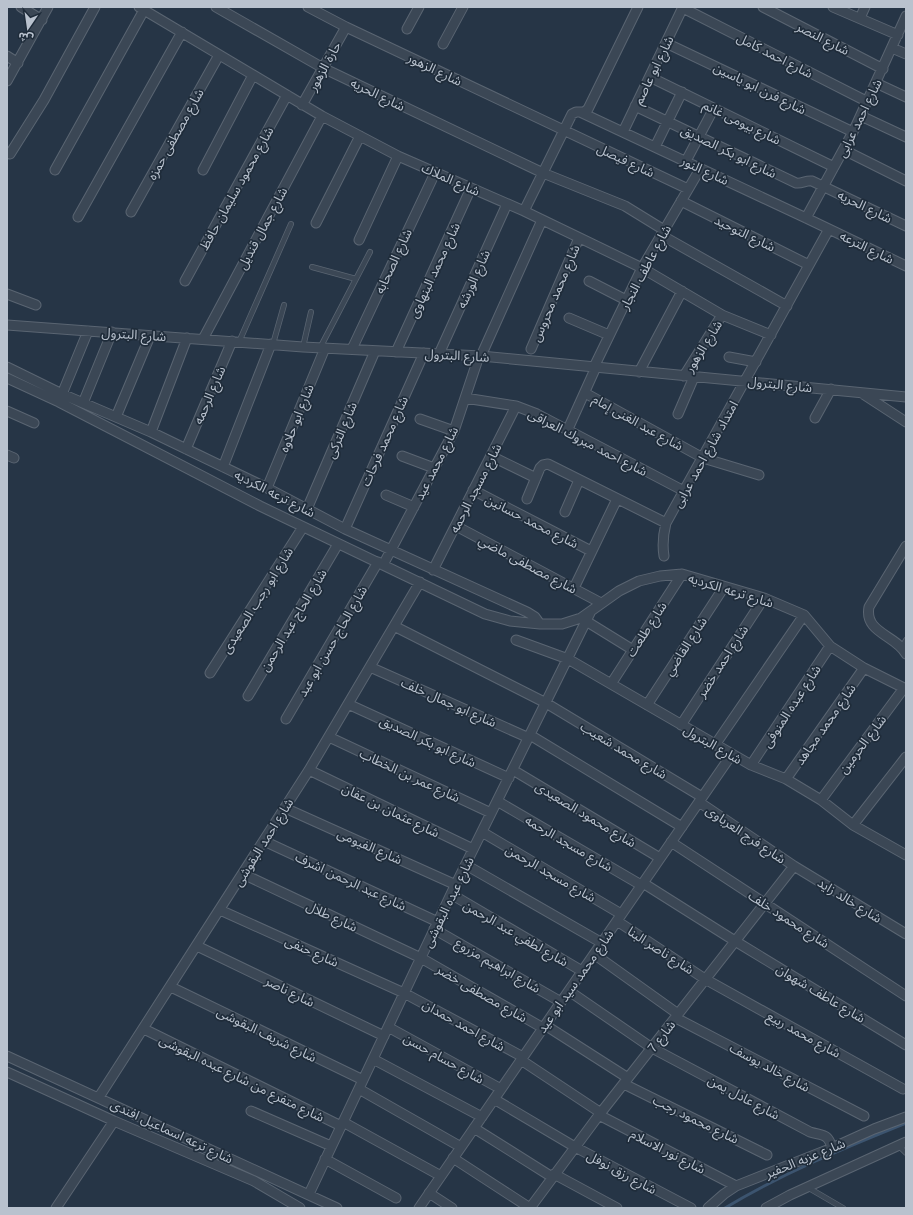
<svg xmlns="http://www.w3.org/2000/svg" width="913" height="1215" viewBox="0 0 913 1215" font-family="Arial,'Noto Sans Arabic',sans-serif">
<rect width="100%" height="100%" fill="#263546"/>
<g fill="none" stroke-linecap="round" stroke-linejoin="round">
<path stroke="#3c546f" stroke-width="3" d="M725 1208C783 1173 844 1148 906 1123"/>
<g stroke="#5a6572" stroke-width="6">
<path id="lane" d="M312 267 356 279
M239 342 291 224
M273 344 284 305
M303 347 311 312
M320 348 370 252
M902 647 906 640
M899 1146 906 1153
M807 1187 843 1208"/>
</g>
<g stroke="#5a6572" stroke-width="11">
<path id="street" d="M21 7 42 20
M139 7 322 116 398 156 524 211 642 268 722 315 771 335
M216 7 323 68 543 173 625 206 664 230
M308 7 346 27 688 189
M763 7 883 69
M833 7 898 35
M683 8 868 102
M860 18 865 7
M407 29 419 7
M666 43 853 132
M443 44 463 7
M892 48 906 54
M7 56 18 63
M650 77 834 167
M7 81 48 7
M876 83 906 97
M302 105 346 27
M635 106 796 183C802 184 806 180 812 181L906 226
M580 112 806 218 906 266
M861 116 906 137
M623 132 683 7
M655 147 682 92
M844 150 906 181
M10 154 44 100 95 7
M686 161 714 108
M55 170 144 10
M203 170 253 75
M681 201 809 265
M524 211 572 114 576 112H584L588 109 638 7
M131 212 219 55
M78 217 182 32
M806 218 853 132 906 16
M316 223 360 136
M661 235 787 306
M359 240 398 156
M185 281 287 95
M589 281 626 300
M7 294 36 305
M569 318 609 335
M7 325 303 347 481 356 906 397
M203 339 322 116
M352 349 435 173
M531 349 579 238
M396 352 471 188
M439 354 507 204
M481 356 542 220
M729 357 756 362
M7 367 62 394 151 432 267 488 345 529 527 612 535 617 540 624
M594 367 642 268 700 169
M639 372 682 291
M684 376 722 315
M7 378 59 402 260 506 485 614 510 621 540 624H562L581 618 619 591 639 581 660 576 682 574 764 598 804 615 830 646 864 668 906 689
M585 393 703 458 759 475
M863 394 906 422
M465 398 516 406 537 414 684 491
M60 399 88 331
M83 403 112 332
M7 411 34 423
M678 414 694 377
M116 417 150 336
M815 418 831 389
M420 419 454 431
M568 429 596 367
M151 432 187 338
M186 449 232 341
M7 455 14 458
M402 456 434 468
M491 456 536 478
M223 467 271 344
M267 488 325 348
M473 490 591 551
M386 495 414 507
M527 499 540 468 543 465 548 464 666 523
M307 509 375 351
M565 512 579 480
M456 526 601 603
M345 529 424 353
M906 546 869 607C864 633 896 635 906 654
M664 556C662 544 663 535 666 523L829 229
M383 565 454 431 479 356
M433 570 516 406
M574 588 617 499
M586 621 633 650
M394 626 546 703 702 797
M516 640 568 659 732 754 751 765 786 779 821 800 853 825 906 855
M370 667 529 738
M210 673 303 527
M611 684 682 574
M248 696 338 544
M348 704 509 778
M647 705 724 587
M286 719 378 562
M681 725 764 598
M530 735 682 827
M329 737 491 813
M715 745 804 615
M751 765 830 646
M309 770 473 849
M513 770 660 858
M786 779 864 668
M821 800 904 688
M497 801 641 885
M699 802 794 866 906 934
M285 808 456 885
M853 825 906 757
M482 832 621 914
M264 841 438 922
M671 842 906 996
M466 865 602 943
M243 874 421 958 543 1028
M643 883 735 941 906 1045
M451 894 582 971
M220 910 404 993 523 1057
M617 921 705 979 903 1089
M434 929 561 1002
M197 946 384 1036
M594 954 678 1014
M171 987 363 1080
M569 991 652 1048 810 1132C823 1136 828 1133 832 1148
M676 1018 864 1116
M545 1025 628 1078
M388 1027 501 1089
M144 1029 341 1126
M7 1056 337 1208
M373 1059 482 1117
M521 1060 601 1113
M7 1072 114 1121 254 1181 300 1208
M624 1084 767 1155
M359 1089 461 1147
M99 1097 309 770 420 582
M494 1099 575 1147 691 1208
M251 1111 331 1146
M599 1115 736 1186
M343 1122 441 1176
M474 1128 552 1177
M453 1158 530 1208
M325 1159 396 1198
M554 1174 617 1208
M429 1193 452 1208
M309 1194 451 894 590 613
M56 1208 114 1121
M419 1208 732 754
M530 1208 599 1115 794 866
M708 1208 724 1194 736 1186 832 1148 874 1129 906 1117
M766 1208 790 1195 906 1142"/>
</g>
<use href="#lane" stroke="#3b4755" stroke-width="4.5"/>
<use href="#street" stroke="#3b4755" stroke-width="9"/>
</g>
<g text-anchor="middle" stroke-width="3.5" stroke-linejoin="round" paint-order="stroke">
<g font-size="13" fill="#b9c2ce" stroke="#1f2c3a">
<text transform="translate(823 38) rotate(27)" y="5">شارع النصر</text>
<text transform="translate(775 55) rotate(27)" y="5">شارع احمد كامل</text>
<text transform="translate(324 66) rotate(-61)" y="5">حارة الزهور</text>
<text transform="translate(435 69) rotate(26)" y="5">شارع الزهور</text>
<text transform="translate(653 70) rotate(-64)" y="5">شارع ابو عاصم</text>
<text transform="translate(760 88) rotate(26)" y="5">شارع فرن ابو ياسين</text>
<text transform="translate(378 94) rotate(26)" y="5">شارع الحريه</text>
<text transform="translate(859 118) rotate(-64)" y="5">شارع احمد عرابى</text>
<text transform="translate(742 122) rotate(26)" y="5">شارع بيومى غانم</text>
<text transform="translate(175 134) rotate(-61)" y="5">شارع مصطفى حمزه</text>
<text transform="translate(729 151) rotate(26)" y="5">شارع ابو بكر الصديق</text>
<text transform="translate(626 160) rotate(25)" y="5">شارع فيصل</text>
<text transform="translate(705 170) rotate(25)" y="5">شارع النور</text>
<text transform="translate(451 179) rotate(24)" y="5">شارع الملاك</text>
<text transform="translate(236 188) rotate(-61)" y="5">شارع محمود سليمان حافظ</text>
<text transform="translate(865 206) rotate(26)" y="5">شارع الحريه</text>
<text transform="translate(262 228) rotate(-62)" y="5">شارع جمال قنديل</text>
<text transform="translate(745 233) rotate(26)" y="5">شارع التوحيد</text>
<text transform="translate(867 247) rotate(26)" y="5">شارع الترعه</text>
<text transform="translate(393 261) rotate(-65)" y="5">شارع الصحابه</text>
<text transform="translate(645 267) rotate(-62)" y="5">شارع عاطف النجار</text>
<text transform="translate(434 270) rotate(-65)" y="5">شارع محمد البنهاوى</text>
<text transform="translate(473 279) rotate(-66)" y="5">شارع الورشه</text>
<text transform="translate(555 293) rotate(-67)" y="5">شارع محمد محروس</text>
<text transform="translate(134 334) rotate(4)" y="5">شارع البترول</text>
<text transform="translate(703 346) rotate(-58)" y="5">شارع الزهور</text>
<text transform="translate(457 355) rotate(3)" y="5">شارع البترول</text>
<text transform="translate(780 384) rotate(6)" y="5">شارع البترول</text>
<text transform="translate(209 395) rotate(-67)" y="5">شارع الرحمه</text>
<text transform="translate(296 418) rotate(-68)" y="5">شارع ابو حلاوه</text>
<text transform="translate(638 422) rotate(29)" y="5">شارع عبد الغنى إمام</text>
<text transform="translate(341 430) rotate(-67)" y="5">شارع التركى</text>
<text transform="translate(384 441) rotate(-66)" y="5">شارع محمد فرحات</text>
<text transform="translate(588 442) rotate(27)" y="5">شارع احمد مبروك العراقى</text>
<text transform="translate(705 454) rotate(-61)" y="5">امتداد شارع احمد عرابى</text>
<text transform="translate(436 463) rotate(-63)" y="5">شارع محمد عيد</text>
<text transform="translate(475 488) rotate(-63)" y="5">شارع مسجد الرحمه</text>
<text transform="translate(275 493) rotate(27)" y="5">شارع ترعه الكرديه</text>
<text transform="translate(532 521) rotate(27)" y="5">شارع محمد حسانين</text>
<text transform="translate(528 564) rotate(28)" y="5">شارع مصطفى ماضي</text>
<text transform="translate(731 590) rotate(17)" y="5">شارع ترعه الكرديه</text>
<text transform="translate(257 600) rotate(-58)" y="5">شارع ابو رجب الصعيدى</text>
<text transform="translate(293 620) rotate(-59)" y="5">شارع الحاج عبد الرحمن</text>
<text transform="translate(646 629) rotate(-57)" y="5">شارع طلعت</text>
<text transform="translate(332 641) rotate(-60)" y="5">شارع الحاج حسن ابو عبد</text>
<text transform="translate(685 646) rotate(-57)" y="5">شارع القاضي</text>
<text transform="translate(722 661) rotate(-57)" y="5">شارع احمد خضر</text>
<text transform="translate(449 702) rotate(24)" y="5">شارع ابو جمال خلف</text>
<text transform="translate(791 706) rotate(-57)" y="5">شارع عبده المنوفى</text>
<text transform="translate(825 724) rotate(-55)" y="5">شارع محمد مجاهد</text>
<text transform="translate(428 741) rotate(25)" y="5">شارع ابو بكر الصديق</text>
<text transform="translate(713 744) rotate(30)" y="5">شارع البترول</text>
<text transform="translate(862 744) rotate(-53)" y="5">شارع الحرمين</text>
<text transform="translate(624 750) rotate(31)" y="5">شارع محمد شعيب</text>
<text transform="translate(410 775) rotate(25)" y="5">شارع عمر بن الخطاب</text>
<text transform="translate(391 810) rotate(26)" y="5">شارع عثمان بن عفان</text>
<text transform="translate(586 814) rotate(31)" y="5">شارع محمود الصعيدى</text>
<text transform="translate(746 834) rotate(34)" y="5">شارع فرج العرباوى</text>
<text transform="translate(263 842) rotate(-58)" y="5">شارع احمد البقوشى</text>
<text transform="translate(569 843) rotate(30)" y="5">شارع مسجد الرحمه</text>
<text transform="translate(370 846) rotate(24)" y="5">شارع الفيومى</text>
<text transform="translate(551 873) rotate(30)" y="5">شارع مسجد الرحمن</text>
<text transform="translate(351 881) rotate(25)" y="5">شارع عبد الرحمن اشرف</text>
<text transform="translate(850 900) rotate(32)" y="5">شارع خالد زايد</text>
<text transform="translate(448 902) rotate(-64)" y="5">شارع عبده البقوشى</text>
<text transform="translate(332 916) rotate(25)" y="5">شارع طلال</text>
<text transform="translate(789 919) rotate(33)" y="5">شارع محمود خلف</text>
<text transform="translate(516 933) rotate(30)" y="5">شارع لطفي عبد الرحمن</text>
<text transform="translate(661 950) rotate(33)" y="5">شارع ناصر البنا</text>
<text transform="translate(312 951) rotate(24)" y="5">شارع حنفى</text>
<text transform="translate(498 965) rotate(30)" y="5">شارع ابراهيم مزروع</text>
<text transform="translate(575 981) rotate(-55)" y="5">شارع محمد سيد ابو عيد</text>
<text transform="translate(290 991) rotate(26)" y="5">شارع ناصر</text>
<text transform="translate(482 993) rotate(30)" y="5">شارع مصطفى خضر</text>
<text transform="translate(821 993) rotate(31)" y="5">شارع عاطف شهوان</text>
<text transform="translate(464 1025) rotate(29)" y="5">شارع احمد حمدان</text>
<text transform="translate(267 1034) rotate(26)" y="5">شارع شريف البقوشى</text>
<text transform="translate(804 1034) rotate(29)" y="5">شارع محمد ربيع</text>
<text transform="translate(661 1036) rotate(-52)" y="5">شارع 7</text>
<text transform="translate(444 1058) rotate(29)" y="5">شارع حسام حسن</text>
<text transform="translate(770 1067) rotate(28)" y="5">شارع خالد يوسف</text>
<text transform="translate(242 1078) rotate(26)" y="5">شارع متفرع من شارع عبده البقوشى</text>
<text transform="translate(744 1097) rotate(28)" y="5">شارع عادل يمن</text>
<text transform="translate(696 1119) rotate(26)" y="5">شارع محمود رجب</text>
<text transform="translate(172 1131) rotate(25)" y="5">شارع ترعه اسماعيل افندى</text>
<text transform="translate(668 1151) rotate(27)" y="5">شارع نور الاسلام</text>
<text transform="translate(805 1158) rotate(-22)" y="5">شارع عزبه الحفير</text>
<text transform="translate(622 1172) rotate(28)" y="5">شارع رزق نوفل</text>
</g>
</g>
<rect width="913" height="1215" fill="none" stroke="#b9c2ce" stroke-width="16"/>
<g transform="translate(28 28) rotate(193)" stroke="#1f2c3a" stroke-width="3" paint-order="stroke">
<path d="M0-3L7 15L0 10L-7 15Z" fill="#b9c2ce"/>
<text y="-6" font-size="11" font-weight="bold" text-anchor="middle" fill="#b9c2ce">ش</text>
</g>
</svg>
